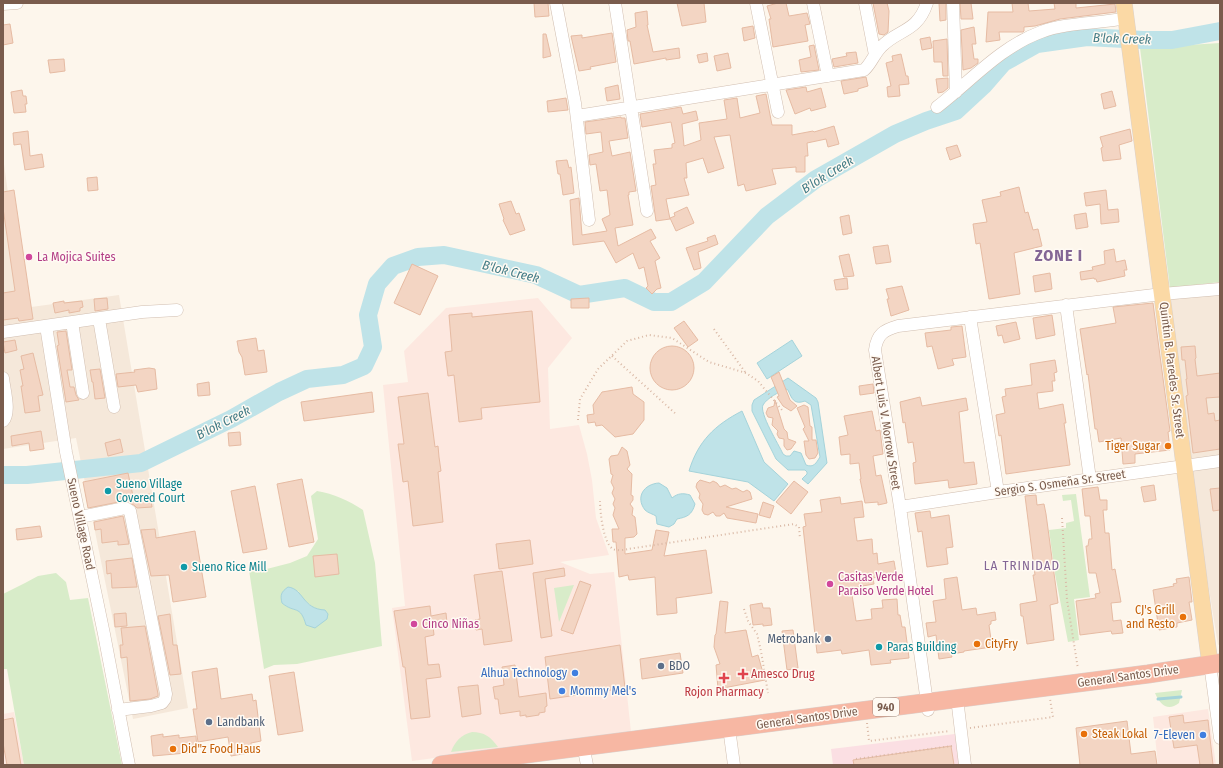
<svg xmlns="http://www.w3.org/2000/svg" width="1223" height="768" viewBox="0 0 1223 768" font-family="'Fira Sans Condensed',sans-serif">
<rect width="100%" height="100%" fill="#fdf6ec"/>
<path fill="#f5e8da" d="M3 157 24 308 119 295 188 708 133 719 76 438 3 449Z
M1220 282V644L1218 645 1190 472 1170 288Z"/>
<path fill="#fde8e0" d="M538 298 572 338 548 368 550 429 579 425 587 454 592 480 596 518 609 555 560 562 590 574 614 572 631 732 412 761 392 608 405 606 383 385 408 382 404 351 446 308Z
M1208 709 1216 765H1158L1153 717Z
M14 712 24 765H3V714Z"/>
<path fill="#fbdfe3" d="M955 734 959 765H833L831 749Z"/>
<path fill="#d8ecc9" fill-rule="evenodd" d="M1220 43V282L1170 288 1140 48Z
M317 491C334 494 348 500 363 510L375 563 382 646 297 664 274 665 264 669 249 570 259 571 290 563 307 556 318 539 311 496ZM298 591 303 599 316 610 306 625 303 614 296 609Z
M1076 494 1090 597 1074 599 1079 640 1068 642 1055 574 1049 530 1066 528V523L1074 521 1071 500 1063 501 1062 495Z
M56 573 66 582 70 600 88 598 122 765H24L7 669H3V594L25 583 38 576Z
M574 585 559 622 554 588Z
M1182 690 1179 703C1168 712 1160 705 1155 693Z
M472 732C484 732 491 737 498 747L451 752C455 741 461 735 472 732Z"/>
<path fill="#bfe3e8" stroke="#a5d3da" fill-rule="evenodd" d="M792 340 802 356 767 379 757 363Z
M788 378 816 398 818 402 827 463 808 484 802 479 807 474V472L805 470H788L776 459 752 411V405L754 400ZM786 389 788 390C792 399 794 405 805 401L811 405 820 457C816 463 814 468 806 465L801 453 794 451 790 456H786L783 454C779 445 759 413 763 405 767 398 779 392 786 389Z
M742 411 764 462 788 484 774 501 748 482 689 471C698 441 715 425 742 411Z
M659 483 667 488 672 498C678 493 683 493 690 495L695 504C692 515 687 517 677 519L674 524 669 527 657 524 656 516C653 514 648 513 645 510 635 497 644 484 659 483Z
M288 587C304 589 302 609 325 610L328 614 327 619 315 628 306 625C300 604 295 614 282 603 280 595 281 592 288 587Z"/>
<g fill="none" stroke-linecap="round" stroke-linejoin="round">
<path stroke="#a5d3da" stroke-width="3" d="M1158 699 1181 697"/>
<path stroke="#bfe3e8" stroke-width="18" d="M3 475H27L141 463 231 419 279 392 307 379 343 375 364 366 373 347 368 315 377 284 393 266 418 257 444 255 536 275 579 295 625 288 654 302H671L704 282 767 216 816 179 895 134 926 121 956 111 983 86 1003 63 1037 44 1087 37 1143 40H1172L1220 31"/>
</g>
<path fill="#f3d5c3" stroke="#e6bba3" d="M534 3H548L549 16 535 17Z
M677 3H704L706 22 682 26Z
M778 3H786L789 16 807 13 810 24 805 25 808 41 773 47 769 19H771L767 6Z
M873 3H887L889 11 888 32 884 35 879 34Z
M939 3H946V20L940 21Z
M960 3H971L973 19H961Z
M1012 3H1028L1029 11 1055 9 1054 3H1076V8L1115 4 1116 12 1060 19 1035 26 1024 27V31L1023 32H999L1000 40 986 42 988 12H1013Z
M647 11 648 25H647L653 52 679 48 680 58 666 60V58L634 64 630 41H628L627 30 636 27 635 13Z
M10 24 13 43 3 45V25Z
M753 26 755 38 744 41 742 28Z
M974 27 976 44H972L974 59H978V63L971 68 963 70 961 30Z
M612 33 616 62 590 67 591 69 579 71 571 36 582 35V38Z
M543 34H546L551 56 543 58Z
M930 37 932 48 922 50 920 39Z
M947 39 948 76H943L942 62H934L933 41Z
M814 45 819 70 801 72 799 60 811 57 809 46Z
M856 52 858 63 834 67 832 59 847 56 846 53Z
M707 53 708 61 699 63 697 55Z
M728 53 731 68 717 71 714 56Z
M901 54 906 76H908L909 84 899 85 900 96 888 97 887 87 891 86 886 63 893 61 892 56Z
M64 59 65 71 50 73 48 60Z
M866 77 868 86 858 89V91L844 94 841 81Z
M948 78V88L943 92 938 93 936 79Z
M618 85 620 99 607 101 605 88Z
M806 87 807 92 821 88 826 107 811 111 810 108 795 114 786 90Z
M22 90 23 96H26L27 104H25L26 112 14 113 11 92Z
M1112 91 1116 106 1104 109 1101 94Z
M766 94 772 125H792V135L813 131 814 132 834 126 839 144 828 147 826 139 807 143 808 156H805V172H796V167L772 169 776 184 746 191 744 184 738 186 730 135 714 137 724 168 708 173 703 158 686 163 687 178H684L689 195 666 199 670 219 656 221 651 186 656 185 653 164H656L654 150 672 148V144L675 143 671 122 642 127 640 114 681 107 683 114 696 111 698 120 682 124 684 146 701 140 699 123 727 119 724 100 737 98 740 118 760 113 756 96Z
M566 98 568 110 548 112 547 101Z
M621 117V118H625L628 138 609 141 612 156 630 152 636 191 629 192V195H628L633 225 615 228 618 246 651 229 656 238 650 241 660 258 655 261 661 288 657 289 652 294 646 288 648 286 644 267 639 269 633 253 616 263 604 241 573 245 570 200 579 198 582 235 607 231 602 219 610 215 607 190 600 191 596 164 590 165 589 155 603 152 601 132 586 134 585 122Z
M1130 129 1132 141 1119 145 1121 159 1103 161 1101 148 1103 147 1100 137Z
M28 131 30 156 42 154 44 167 25 170 21 144 14 145 13 133Z
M957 145 961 156 950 160 946 148Z
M567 160 569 168 571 167 574 193 563 195 560 174H558L556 161Z
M97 177 98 190 88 191 87 178Z
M1019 187 1025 213 1028 212 1033 230 1038 229 1042 246 1014 253 1020 294 989 299 980 243 976 244 973 224 987 222 982 200 1001 196 1000 192Z
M14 190 33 319 19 321 18 318 3 320V293L15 291 3 208V192Z
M1106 190 1108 210 1118 209 1119 222 1101 224 1100 204 1086 206 1084 193Z
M511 201 516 214 519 213 525 230 510 235 503 220 504 219 499 204Z
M687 207 694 223 676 231 670 218 675 216 674 213Z
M1086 213 1088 227 1076 229 1074 215Z
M849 215 852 233 843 235 840 217Z
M715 235 718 244 698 252 701 268 694 270 686 248 708 241 707 238Z
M888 245 891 262 876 264 873 247Z
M1114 249 1116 262 1125 260 1127 270H1124L1125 276 1097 282 1096 279H1094V278L1081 280 1080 272 1093 270 1092 267 1105 264 1104 251Z
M849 254 854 276 844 277 839 256Z
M412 264 438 276 420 315 394 303Z
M1050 273 1052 289 1035 292 1033 276Z
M847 278 848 289 836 290 834 280Z
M902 286 909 310 891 316 887 299H889L886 289Z
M107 298 108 309 95 311 94 299Z
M589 298V308H571V299Z
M64 301V303L82 301 83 307 80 308V311L69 313V310L55 313 53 303Z
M1153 303 1170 431 1168 432 1170 450 1135 454V463L1123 464 1121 438 1099 442 1097 429H1095L1088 374 1087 375 1080 329 1116 323 1113 307Z
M532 311 540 402 481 408 482 419 459 422 454 375 448 376 445 352 452 351 449 315 472 313V317Z
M1052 315 1055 335 1036 339 1033 318Z
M684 321 698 340 688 347 674 328Z
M1016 322 1020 339 1004 343 1002 335 998 336 996 326Z
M962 326 966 357 952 359 954 365 938 369 932 346 927 347 925 333 951 330V327Z
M66 331 72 370H67L70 387H74L76 395 79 400 66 402 57 346 59 345 57 332Z
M256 338 258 351 264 350 267 372 245 375 242 357 239 352 237 341Z
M15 340 17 350 5 353 3 342Z
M1195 346 1196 358 1195 359 1197 376 1220 373V397L1206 398 1208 414 1214 413 1215 421 1220 420V449L1193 453 1186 396 1188 395 1186 379H1187L1185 360H1182L1181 347Z
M650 368a22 22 0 1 1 44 0a22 22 0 1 1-44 0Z
M33 353 43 395 38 396 40 411 25 413 21 386H23L20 370 24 369 21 356Z
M1055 360 1057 372 1054 373 1055 381H1052L1053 391 1037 393 1039 409 1063 404 1066 423H1064L1070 465 1006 474 1001 435 999 436 996 415 1005 413 1002 397 1006 396 1005 389 1032 385 1030 364Z
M149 368 155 369 157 389 138 392 136 385 118 387 116 374 135 372 134 370Z
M100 369 105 398 95 399 93 382H92L90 370Z
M779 372 790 400 797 406 791 411 783 406 777 397 779 396 771 377Z
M209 382 210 395 198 396 197 384Z
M873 384 874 393 860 395 859 386Z
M632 387 633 394 644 402V420L633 434 615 437 602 425 596 426 595 422 588 423 587 415 594 414 593 405 602 392Z
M372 392 374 412 304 421 301 402Z
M428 393 435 447 438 446 439 457 441 471 438 472 443 522 413 526 408 481 403 482 398 444H404L398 397Z
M920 397 922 406 966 398 968 410 959 412 964 463 974 462 977 484 949 488 948 480 915 484 913 463 916 462 913 442 908 443 905 422 903 423 900 402Z
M775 400 784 429 787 432 788 439 796 442 791 449 787 450 784 446V439L779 438 777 434 778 431 772 425 773 418 768 417 766 413 768 408 774 406Z
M804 405 808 407 810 426 812 427V440H816L818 453 815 458 809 459 806 455 804 441H809L803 429 805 427 797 408Z
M872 411 876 431 880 430 883 454 873 456 876 476 881 475 887 503 878 505V502L865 503 860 479H861L859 463 850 464V454L841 455 839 437 848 435 844 416Z
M41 431 44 449 30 451 29 443 12 446 11 436Z
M240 432 241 445 229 446 228 433Z
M120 439 123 452 108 456 105 443Z
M622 447 627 451 630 465 627 469 632 474 631 495 633 496V500L630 504 633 508 632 515 635 517 637 534 634 537 625 538V554L652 550 656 530 669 532 664 556 706 550 712 593 676 598 677 613 657 615 655 577 629 580 628 575 619 577 616 542H613L612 529H619L613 515 615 508 613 504 615 499 612 493 614 488 611 482 613 475 611 474 609 459 611 456 618 455Z
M128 473 133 496 150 494 152 507 137 508 134 505 124 501 88 508 83 482Z
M302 479 314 542 289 547 277 484Z
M700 480 710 483 713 481 717 483 720 487 725 485 732 489 736 488 743 492 747 490 750 492 752 499 726 507 758 514 756 523 727 518 724 513 720 516H716L713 512 708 515 704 514 702 510 703 504 699 498 700 494 696 487 697 483Z
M794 481 808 492 791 514 776 502Z
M1154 485 1156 500 1144 502 1141 487Z
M255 486 267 549 243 553 231 491Z
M1098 487 1100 500H1107V510H1103L1105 533H1109L1112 570 1115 569 1121 602 1111 603 1113 621 1121 620 1123 633 1112 634 1111 631 1080 635 1076 601 1096 598 1095 594 1100 593 1096 573H1089L1086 546H1088L1089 539H1092L1090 516H1085L1082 489Z
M1220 488V510L1213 511 1210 489Z
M1036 495 1037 505 1044 504 1046 514 1058 603 1050 605 1054 640 1027 644 1023 616H1021L1020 604 1037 601 1033 575H1035L1025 496Z
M840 497 841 504 862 501 864 517 854 518 857 541 872 539 873 554 877 553 878 564 894 561 896 573 873 578 874 584 851 588 856 621 872 619 871 609 883 608 882 600 897 599 898 615H900L902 627H905L909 658 890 660 891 663 871 665 869 650 842 654 841 650 817 653 803 527 806 526 804 514 822 512 820 500Z
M763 502 774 506 770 518 759 515Z
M930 511 931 518 949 515 953 547 946 548 948 564 927 567 922 531 918 532 915 513Z
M123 516 129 544 118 545V541L102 543 101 529 95 530 94 522Z
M40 526 42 537 17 540 16 529Z
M155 529 156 538 195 531 206 597 173 602 169 575 151 576 141 530Z
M530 540 533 564 499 569 496 544Z
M337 554 339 574 315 577 313 556Z
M132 558 137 587 112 588 111 573 107 574 106 561Z
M564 568 565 576 545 579 552 636 541 638 533 573Z
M502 571 512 641 484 645 482 629 476 630 475 620 480 619 474 575Z
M957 577 962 610 976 608 977 615 995 612 996 620 991 621V624L989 625 992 647 964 651V652L951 654 952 657 939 659 936 635 928 637 926 623 936 622 933 601 946 599 944 579Z
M1189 577 1192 602H1189L1192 620 1177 623V627L1159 630 1153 590 1174 586 1173 584 1177 583 1176 579Z
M580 581 591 585 573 634 561 630Z
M720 601 728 602 725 633 746 630 752 657 758 655 765 680 718 689 716 665 720 664 714 647 715 635 716 634Z
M762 603 763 608H770L772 625 763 626V624L753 625 750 605Z
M430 606 431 616 446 613 447 623 433 626 434 635 425 637 428 665 439 664 441 677 426 679 430 717 411 719 405 667H403L394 611Z
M126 613 127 626 115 627 114 614Z
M170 614 173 645H177L181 674 170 675 158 616Z
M145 626 158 694V696L150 699 130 701 127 657 121 658 120 645H123L121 628Z
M793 630 798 668 787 670 782 631Z
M620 645 625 688 550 699 545 657Z
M680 653 683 673 642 679 640 659Z
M515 665 519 697 546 693 547 706 545 707V712L539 713V715L526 717V715L520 716V711L500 714 498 699H495L493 687 504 685 502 667Z
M217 668 221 699 252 694 253 701 256 700 261 741 251 743V746L247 747 248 753 231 756 228 737 198 742 193 709H197L192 672Z
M294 672 303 731 278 735 269 676Z
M478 685 481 714 462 717 458 687Z
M1183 715 1184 723 1208 720 1213 765H1200L1197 745 1174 748 1169 717Z
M13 718 18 747 21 765H7L3 743V720Z
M1127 721 1131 754 1155 751 1157 765H1080L1076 728Z
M163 734V737L179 735V738L196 736 197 752 153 756 151 736Z
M951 746 954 765H854L853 760Z"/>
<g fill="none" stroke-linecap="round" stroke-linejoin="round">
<g stroke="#d1beb0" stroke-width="13">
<path id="minor" d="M556 3 575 103 589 220
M615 3 647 211
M756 3 778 112
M813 3 828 76
M865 3 875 55
M953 3 956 92
M3 4 17 3
M937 107C971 81 1000 47 1041 32 1068 22 1098 24 1126 18
M577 116 864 70C871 64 874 54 881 47 898 29 917 33 927 3
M1066 305 1090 479
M970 317 998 492
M99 319 114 407
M72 322 83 393
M46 326 66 452 104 634 129 765
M3 332 142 312 177 310
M3 378C4 389 11 413 3 421
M900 507 998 492 1220 461
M80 517 125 508 130 511 166 694 165 699 162 703 151 706 118 710
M1210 664 1220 738
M957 698 965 765
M928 710 900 507 875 350C877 334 884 330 898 326L1162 294 1220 289
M729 728 734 765
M585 755 587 765"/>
</g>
<g stroke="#dad1cd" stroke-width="17">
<path id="major" d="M1124 3 1210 664"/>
</g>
<g stroke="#dad1cd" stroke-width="19">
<path id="highway" d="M441 765 1148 674 1220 663"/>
</g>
<path stroke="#d9b8a5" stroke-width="2" stroke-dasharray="1 3" stroke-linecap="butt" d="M714 329 745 372
M612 356 677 415
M578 420 580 399 598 369 627 341 649 335 672 338 709 362 746 373 758 381 782 410
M600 501C600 511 603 543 613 549 617 551 624 550 628 549L794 524 799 527 800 539
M1062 518 1067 600 1078 669
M744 609 748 621 757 634 761 651 768 693
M867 723 869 741 950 731
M970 728 1053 717 1050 699
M856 759 952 746"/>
<use href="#minor" stroke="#fff" stroke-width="12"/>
<use href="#major" stroke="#fbd9a5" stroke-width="16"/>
<use href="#highway" stroke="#f7b7a3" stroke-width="18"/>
</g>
<g fill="#d1479c" stroke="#fffaf3" stroke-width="1.5">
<circle cx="29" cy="257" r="4"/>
<circle cx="830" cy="584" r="4"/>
<circle cx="414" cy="624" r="4"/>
</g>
<g fill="#e8710a" stroke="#fffaf3" stroke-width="1.5">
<circle cx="1168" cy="446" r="4"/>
<circle cx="1183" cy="617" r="4"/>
<circle cx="977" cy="644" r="4"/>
<circle cx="1084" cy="734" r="4"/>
<circle cx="173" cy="749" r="4"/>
</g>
<g fill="#0f9aa8" stroke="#fffaf3" stroke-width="1.5">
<circle cx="108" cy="491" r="4"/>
<circle cx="184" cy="567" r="4"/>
<circle cx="879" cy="647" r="4"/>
</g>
<g fill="#5c6f8a" stroke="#fffaf3" stroke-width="1.5">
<circle cx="828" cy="639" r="4"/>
<circle cx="661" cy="666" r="4"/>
<circle cx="209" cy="722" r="4"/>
</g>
<g fill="#3f7fe0" stroke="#fffaf3" stroke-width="1.5">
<circle cx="575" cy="673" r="4"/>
<circle cx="562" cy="691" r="4"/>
<circle cx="1203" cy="735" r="4"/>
</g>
<g fill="#e0444e" stroke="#fffaf3" stroke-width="1.5">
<path d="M741 668h4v4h4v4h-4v4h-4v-4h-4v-4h4z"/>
<path d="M722 672h4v4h4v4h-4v4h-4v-4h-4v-4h4z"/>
</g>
<g text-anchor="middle" stroke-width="3" stroke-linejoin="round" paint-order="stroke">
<rect fill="#fffaf3" stroke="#a28b7f" stroke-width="1" x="873" y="698" width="26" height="18" rx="3"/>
<g font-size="11" font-weight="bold" fill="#7a5c4d">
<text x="886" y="711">940</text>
</g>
<g font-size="12" fill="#b23c85" stroke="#fffaf3" text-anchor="start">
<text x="37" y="261">La Mojica Suites</text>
<text x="838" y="581">Casitas Verde<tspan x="838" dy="14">Paraiso Verde Hotel</tspan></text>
<text x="422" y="628">Cinco Niñas</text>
</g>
<g font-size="12" fill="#7a5c4d" stroke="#fffaf3">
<text transform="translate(1172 370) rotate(83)" y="4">Quintin B. Paredes Sr. Street</text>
<text transform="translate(886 423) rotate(81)" y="4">Albert Luis V. Morrow Street</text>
<text transform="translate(1060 483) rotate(-8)" y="4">Sergio S. Osmeña Sr. Street</text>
<text transform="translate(81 524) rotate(78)" y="4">Sueno Village Road</text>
<text transform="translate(1128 676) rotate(-8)" y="4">General Santos Drive</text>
<text transform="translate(807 718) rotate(-8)" y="4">General Santos Drive</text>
</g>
<g font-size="12" fill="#c56008" stroke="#fffaf3" text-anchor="start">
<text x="1160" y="450" text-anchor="end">Tiger Sugar</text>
<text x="1175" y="614" text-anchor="end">CJ's Grill<tspan x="1175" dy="14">and Resto</tspan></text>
<text x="985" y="648">CityFry</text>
<text x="1092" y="738">Steak Lokal</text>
<text x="181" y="753">Did"z Food Haus</text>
</g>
<g font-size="12" fill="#0d838f" stroke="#fffaf3" text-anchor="start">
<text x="116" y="488">Sueno Village<tspan x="116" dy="14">Covered Court</tspan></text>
<text x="192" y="571">Sueno Rice Mill</text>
<text x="887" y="651">Paras Building</text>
</g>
<g font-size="12" fill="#4e5e75" stroke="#fffaf3" text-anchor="start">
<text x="820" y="643" text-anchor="end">Metrobank</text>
<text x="669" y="670">BDO</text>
<text x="217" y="726">Landbank</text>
</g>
<g font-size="12" fill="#366cbe" stroke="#fffaf3" text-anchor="end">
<text x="567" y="677">Alhua Technology</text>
<text x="570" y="695" text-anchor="start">Mommy Mel's</text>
<text x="1195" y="739">7-Eleven</text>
</g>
<g font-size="12" fill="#be3a42" stroke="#fffaf3" text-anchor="start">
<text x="751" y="678">Amesco Drug</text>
<text x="724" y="696" text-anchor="middle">Rojon Pharmacy</text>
</g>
<g font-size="13" font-style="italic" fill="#437c86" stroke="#fffaf3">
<text transform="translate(1122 38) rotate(2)" y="5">B'lok Creek</text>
<text transform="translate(827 174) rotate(-32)" y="5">B'lok Creek</text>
<text transform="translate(511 271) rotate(14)" y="5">B'lok Creek</text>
<text transform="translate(223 422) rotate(-27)" y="5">B'lok Creek</text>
</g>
<g font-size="13" letter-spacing="1" fill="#846695" stroke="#fffaf3">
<text x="1022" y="570">LA TRINIDAD</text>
</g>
<g font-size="16" font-weight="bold" letter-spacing="1" fill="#846695" stroke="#fffaf3">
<text x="1059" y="261">ZONE I</text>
</g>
</g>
<rect width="1223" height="768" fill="none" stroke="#7a5c4d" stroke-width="8"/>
</svg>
